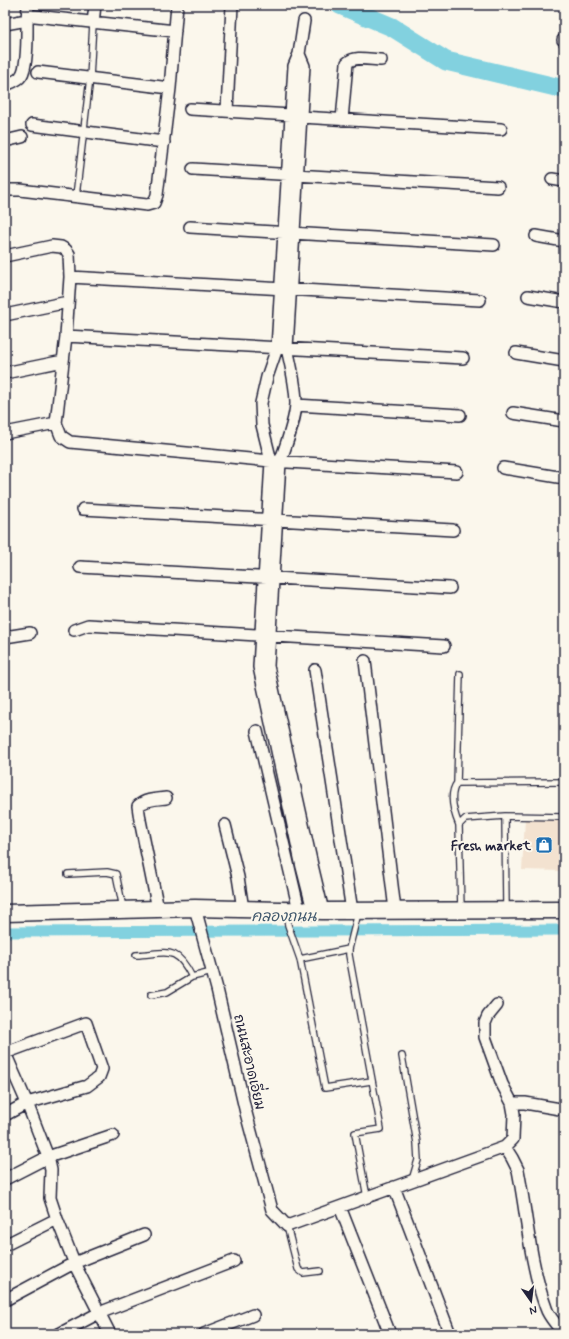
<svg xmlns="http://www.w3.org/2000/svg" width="569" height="1339" viewBox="0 0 569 1339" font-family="Mynerve,'Playpen Sans Thai',sans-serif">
<rect width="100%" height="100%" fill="#fbf7ec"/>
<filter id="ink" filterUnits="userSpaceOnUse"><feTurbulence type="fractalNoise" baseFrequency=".025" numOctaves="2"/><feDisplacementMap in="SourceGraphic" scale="8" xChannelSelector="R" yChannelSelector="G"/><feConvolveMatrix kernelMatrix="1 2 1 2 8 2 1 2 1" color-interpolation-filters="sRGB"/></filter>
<g filter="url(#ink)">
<path fill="#f3e2d0" d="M525 819 564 821V871L522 870Z"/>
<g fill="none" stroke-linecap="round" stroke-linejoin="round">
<path stroke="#82d1df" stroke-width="11" d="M5 932 564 930"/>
<path stroke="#82d1df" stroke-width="19" d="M340 5 392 27 446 61 564 89"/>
<g stroke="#22223b" stroke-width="8">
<path id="lane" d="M76 196 90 78 93 23
M457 783 460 674
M505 816 506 908
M459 825C454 813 448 795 457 783L564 782
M68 874 107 872 116 874 123 908
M461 910 459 825 465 819 505 816 564 817
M286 912 288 925 300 959 325 1088 371 1081
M358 913 349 949V955L381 1129 355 1133 367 1197
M136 955C168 953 176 945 192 977
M300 959 349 949
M151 995 167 992 192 977 212 972
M402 1056 417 1143 418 1160 412 1180
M287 1226 298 1269 303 1273 320 1271"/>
</g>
<g stroke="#22223b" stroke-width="14">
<path id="street" d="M35 16 175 31
M27 20 28 5
M304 21 299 54 294 66 277 348 267 377 261 403 262 425 271 461 259 667 302 867 313 910
M93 23 95 5
M5 24 27 20C27 32 28 67 21 76 18 81 10 83 5 85
M563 40H564
M299 54 304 66 287 348C291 367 296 385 296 404 295 422 286 445 280 462L268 666 312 865 323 911
M38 72 170 88
M190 109 291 115 301 117 501 129
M227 111 232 5
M342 120 347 63C355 55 371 60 381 60
M32 125 164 142
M5 141 22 137
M193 169 498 187
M552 179 564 181
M5 190H20L147 205 154 203 157 195 170 88 177 5
M190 227 494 245
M536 236 564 241
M5 256 52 246 61 247 66 250 69 254 70 277 66 336 56 423 61 436 70 442 271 461 457 472
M70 277 480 300
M528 296 564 302
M5 315 68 302
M66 336 463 358
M516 353 564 361
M5 373 63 361
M296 405 460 415
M513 413 564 421
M5 433 56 423
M503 468 564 478
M83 509 453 530
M80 567 450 588
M74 630 88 625 444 646
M5 637 30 633
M365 661 395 910
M315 670 352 911
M257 731 299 910
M225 825 238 877 243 909
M195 908 217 989 246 1113 272 1210 287 1226 505 1147 513 1139 514 1114 512 1103 502 1084 485 1037V1023L488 1016 497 1005
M158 909 140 820 138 806C145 799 157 799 166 798
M86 1023 102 1069 99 1077 87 1086 27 1103 5 1053Z
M512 1103H525L560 1109
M5 1115 27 1103 48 1157 51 1170 50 1198 57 1219 76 1267 110 1334
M505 1147 512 1158 518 1170C527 1216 530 1265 546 1308 549 1318 558 1325 563 1334
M5 1179 48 1157 113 1135
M394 1187 450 1334
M340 1207 390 1334
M5 1245 57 1219
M5 1300 74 1263 144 1235
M59 1334 99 1313 234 1261
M204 1334 253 1315"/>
</g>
<g stroke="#22223b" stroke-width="19">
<path id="secondary" d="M5 913 195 908 323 911 564 910"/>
</g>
<use href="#lane" stroke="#fbf7ec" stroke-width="5.5"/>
<use href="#street" stroke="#fbf7ec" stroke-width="11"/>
<use href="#secondary" stroke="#fbf7ec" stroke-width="16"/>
</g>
</g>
<defs>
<g id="shop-square" transform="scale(0.9)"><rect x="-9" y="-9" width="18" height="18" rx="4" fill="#1f6fb2" stroke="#fbf7ec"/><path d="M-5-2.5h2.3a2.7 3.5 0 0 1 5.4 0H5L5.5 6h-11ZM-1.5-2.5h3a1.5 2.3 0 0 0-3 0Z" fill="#fff"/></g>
</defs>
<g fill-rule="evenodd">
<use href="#shop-square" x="544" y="845"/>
</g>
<g text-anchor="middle" stroke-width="4" stroke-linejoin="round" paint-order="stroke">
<g font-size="14" font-weight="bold" fill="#22223b" stroke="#fbf7ec" text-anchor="end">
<text x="531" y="850">Fresh market</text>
</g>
<g font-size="14" fill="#22223b" stroke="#fbf7ec">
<text transform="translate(250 1062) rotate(77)" y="5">ถนนสะอาดเอี่ยม</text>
</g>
<g font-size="15" font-style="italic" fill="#3f576c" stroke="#fbf7ec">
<text x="284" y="921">คลองถนน</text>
</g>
</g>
<rect width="569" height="1339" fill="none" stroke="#fbf7ec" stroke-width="20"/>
<rect x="10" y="10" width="549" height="1319" fill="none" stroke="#22223b" stroke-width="1.5" filter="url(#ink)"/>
<g transform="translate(531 1301) rotate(166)" stroke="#fbf7ec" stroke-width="3" paint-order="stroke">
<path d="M0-3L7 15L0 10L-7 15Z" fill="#22223b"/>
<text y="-6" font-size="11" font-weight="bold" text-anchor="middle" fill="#22223b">N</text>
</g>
</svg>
